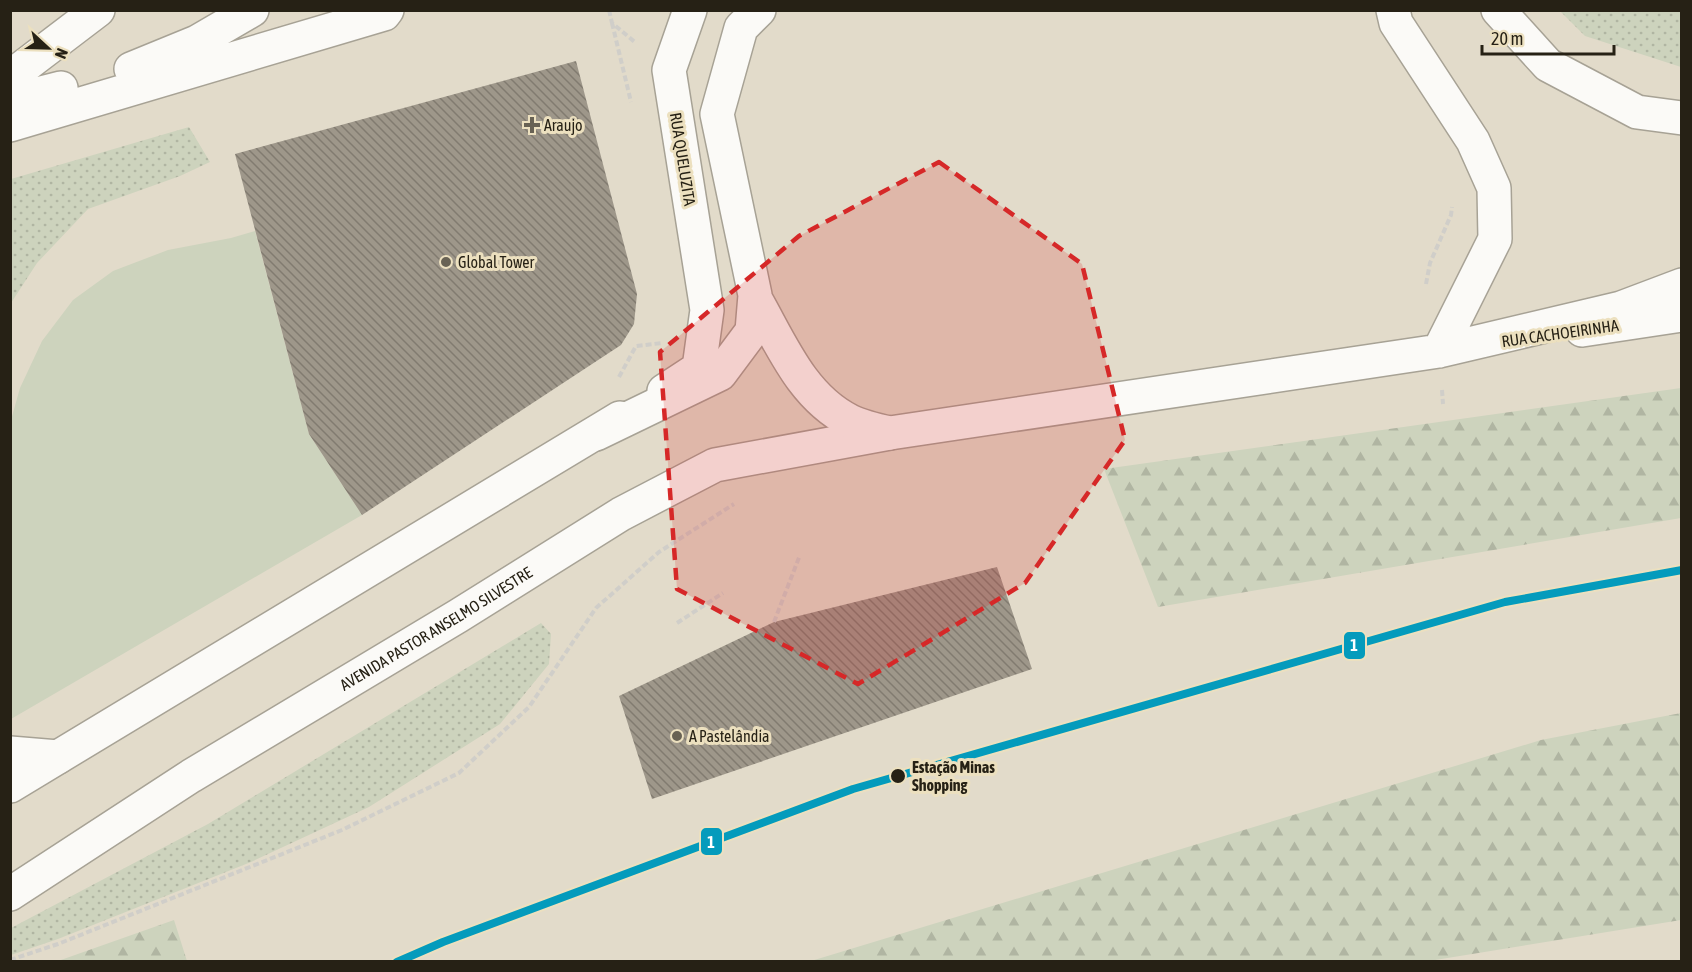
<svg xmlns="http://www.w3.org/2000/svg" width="1692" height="972" viewBox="0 0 1692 972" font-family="'Asap Condensed',sans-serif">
<defs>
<pattern id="grass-dots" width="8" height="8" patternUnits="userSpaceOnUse" patternTransform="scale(1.5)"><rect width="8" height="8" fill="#cdd3bd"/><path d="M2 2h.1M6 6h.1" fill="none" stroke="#b0b5a2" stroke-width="1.8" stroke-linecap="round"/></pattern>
<pattern id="forest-firs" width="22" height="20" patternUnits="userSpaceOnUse" patternTransform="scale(1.5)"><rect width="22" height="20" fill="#cdd3bd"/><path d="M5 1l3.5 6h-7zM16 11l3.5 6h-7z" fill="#b0b5a2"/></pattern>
<pattern id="building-back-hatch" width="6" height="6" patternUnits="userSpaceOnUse" patternTransform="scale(1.5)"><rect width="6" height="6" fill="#9e978a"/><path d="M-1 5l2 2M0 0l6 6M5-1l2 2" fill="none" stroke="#817b70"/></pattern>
</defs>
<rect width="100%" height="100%" fill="#e2dbca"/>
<path fill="url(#grass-dots)" d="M1560 11H1681V67L1585 36Z
M189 127 210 162 180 176 88 209 37 263 11 303V179Z
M541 623 551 634 549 664 500 724 369 807 251 862 58 939 11 955V928L208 824Z"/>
<path fill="url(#forest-firs)" d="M1681 388V518L1158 607 1104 469Z
M1681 713V920L1429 961H811L1541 740Z
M174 920 187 961H58Z"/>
<path fill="#cdd3bd" d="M255 231 309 434 362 515 11 719V420L20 388 42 341 73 300 113 271 168 250 231 238Z"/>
<path fill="url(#building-back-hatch)" d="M576 61 637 294 634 324 621 345 362 515 309 434 235 154Z
M997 567 1032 669 652 799 619 696 774 622Z"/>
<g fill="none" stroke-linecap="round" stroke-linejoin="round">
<g stroke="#a7a295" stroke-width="36">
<path id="minor" d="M131 69 197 42 252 10
M10 77 98 10
M10 101 61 88
M10 125 384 14 387 10
M1582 330 1682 315
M10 753 58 757"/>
</g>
<g stroke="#a7a295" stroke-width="36">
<g id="major">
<path d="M664 391 699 368 707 310 669 70 690 10"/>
<path d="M10 786 620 418"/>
<path id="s1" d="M10 894 191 776 458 616 621 514 715 465 890 433"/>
</g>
</g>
<g stroke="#a7a295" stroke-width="36">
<path id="highway" d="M1393 10 1396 23 1473 141 1494 188 1495 239 1439 351
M1498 10 1548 65 1637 112 1682 118
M756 300C781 344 802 397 850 421 862 427 876 430 890 433L1439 351 1621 308 1682 285
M596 434 720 374 752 331 755 295 717 114 741 28 759 10"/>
</g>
<path stroke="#d0cec9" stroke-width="4" stroke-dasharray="6 3" stroke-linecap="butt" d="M609 10 612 23 636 43
M612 23 631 102
M1426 284 1430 263 1451 215 1452 207
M619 377 636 346 662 343
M1442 390 1443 404
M774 622 800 555
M677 623 723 593
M10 960 58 944 342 830 459 773 529 707 596 608 659 552 734 504"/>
<use href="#minor" stroke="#fbfaf7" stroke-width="33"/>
<use href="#major" stroke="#fbfaf7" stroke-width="33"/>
<use href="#highway" stroke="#fbfaf7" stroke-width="33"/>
<g stroke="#ece0bf" stroke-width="12">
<path id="metro-1" d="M397 962 443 942 853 789 1505 602 1682 570"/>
</g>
<use href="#metro-1" stroke="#049bbc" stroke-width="8"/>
</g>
<path fill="#d62828" fill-opacity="0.2" stroke="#d62828" stroke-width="4.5" stroke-dasharray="12 8" stroke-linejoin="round" d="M939 162 1082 264 1125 440 1025 583 858 684 677 589 660 352 799 236Z"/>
<g fill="#686254" stroke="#ece0bf" stroke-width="2">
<path d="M529 116h6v6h6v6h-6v6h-6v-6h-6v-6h6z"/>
<circle cx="446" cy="262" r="6"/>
<circle cx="677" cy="736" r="6"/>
</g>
<circle fill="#262115" stroke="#ece0bf" stroke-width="2" cx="898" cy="776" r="8"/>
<g text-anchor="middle" stroke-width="6" stroke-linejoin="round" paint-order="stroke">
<g font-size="16" fill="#262115" stroke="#ece0bf" text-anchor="start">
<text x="544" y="131">Araujo</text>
<text x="458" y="268">Global Tower</text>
<text x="689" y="742">A Pastelândia</text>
</g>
<g font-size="16" fill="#262115" stroke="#ece0bf">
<text transform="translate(683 159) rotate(81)" y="6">RUA QUELUZITA</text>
<text transform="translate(1560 333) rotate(-8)" y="6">RUA CACHOEIRINHA</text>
<text dy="6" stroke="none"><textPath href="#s1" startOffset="502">AVENIDA PASTOR ANSELMO SILVESTRE</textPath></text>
</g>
<g font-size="16" font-weight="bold" fill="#262115" stroke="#ece0bf" text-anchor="start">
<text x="912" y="773">Estação Minas<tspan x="912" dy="18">Shopping</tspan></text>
</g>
</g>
<g stroke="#ece0bf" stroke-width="2">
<rect x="1343" y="631" width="23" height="29" rx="6" fill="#049bbc"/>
<rect x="700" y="827" width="23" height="29" rx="6" fill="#049bbc"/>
</g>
<g font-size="16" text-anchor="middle" font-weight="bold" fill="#fff">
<text x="1354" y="651">1</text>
<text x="711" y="848">1</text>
</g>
<rect width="1692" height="972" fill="none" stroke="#262115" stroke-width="24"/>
<g transform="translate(48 48) rotate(112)" stroke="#ece0bf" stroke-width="4.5" paint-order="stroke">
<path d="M0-4.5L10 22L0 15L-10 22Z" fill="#262115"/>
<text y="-9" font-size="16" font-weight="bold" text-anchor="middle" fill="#262115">N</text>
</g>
<path d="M1482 45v9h132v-9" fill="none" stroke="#262115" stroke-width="3"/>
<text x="1491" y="45" font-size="18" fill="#262115" stroke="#ece0bf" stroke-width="4.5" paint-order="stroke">20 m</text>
</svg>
